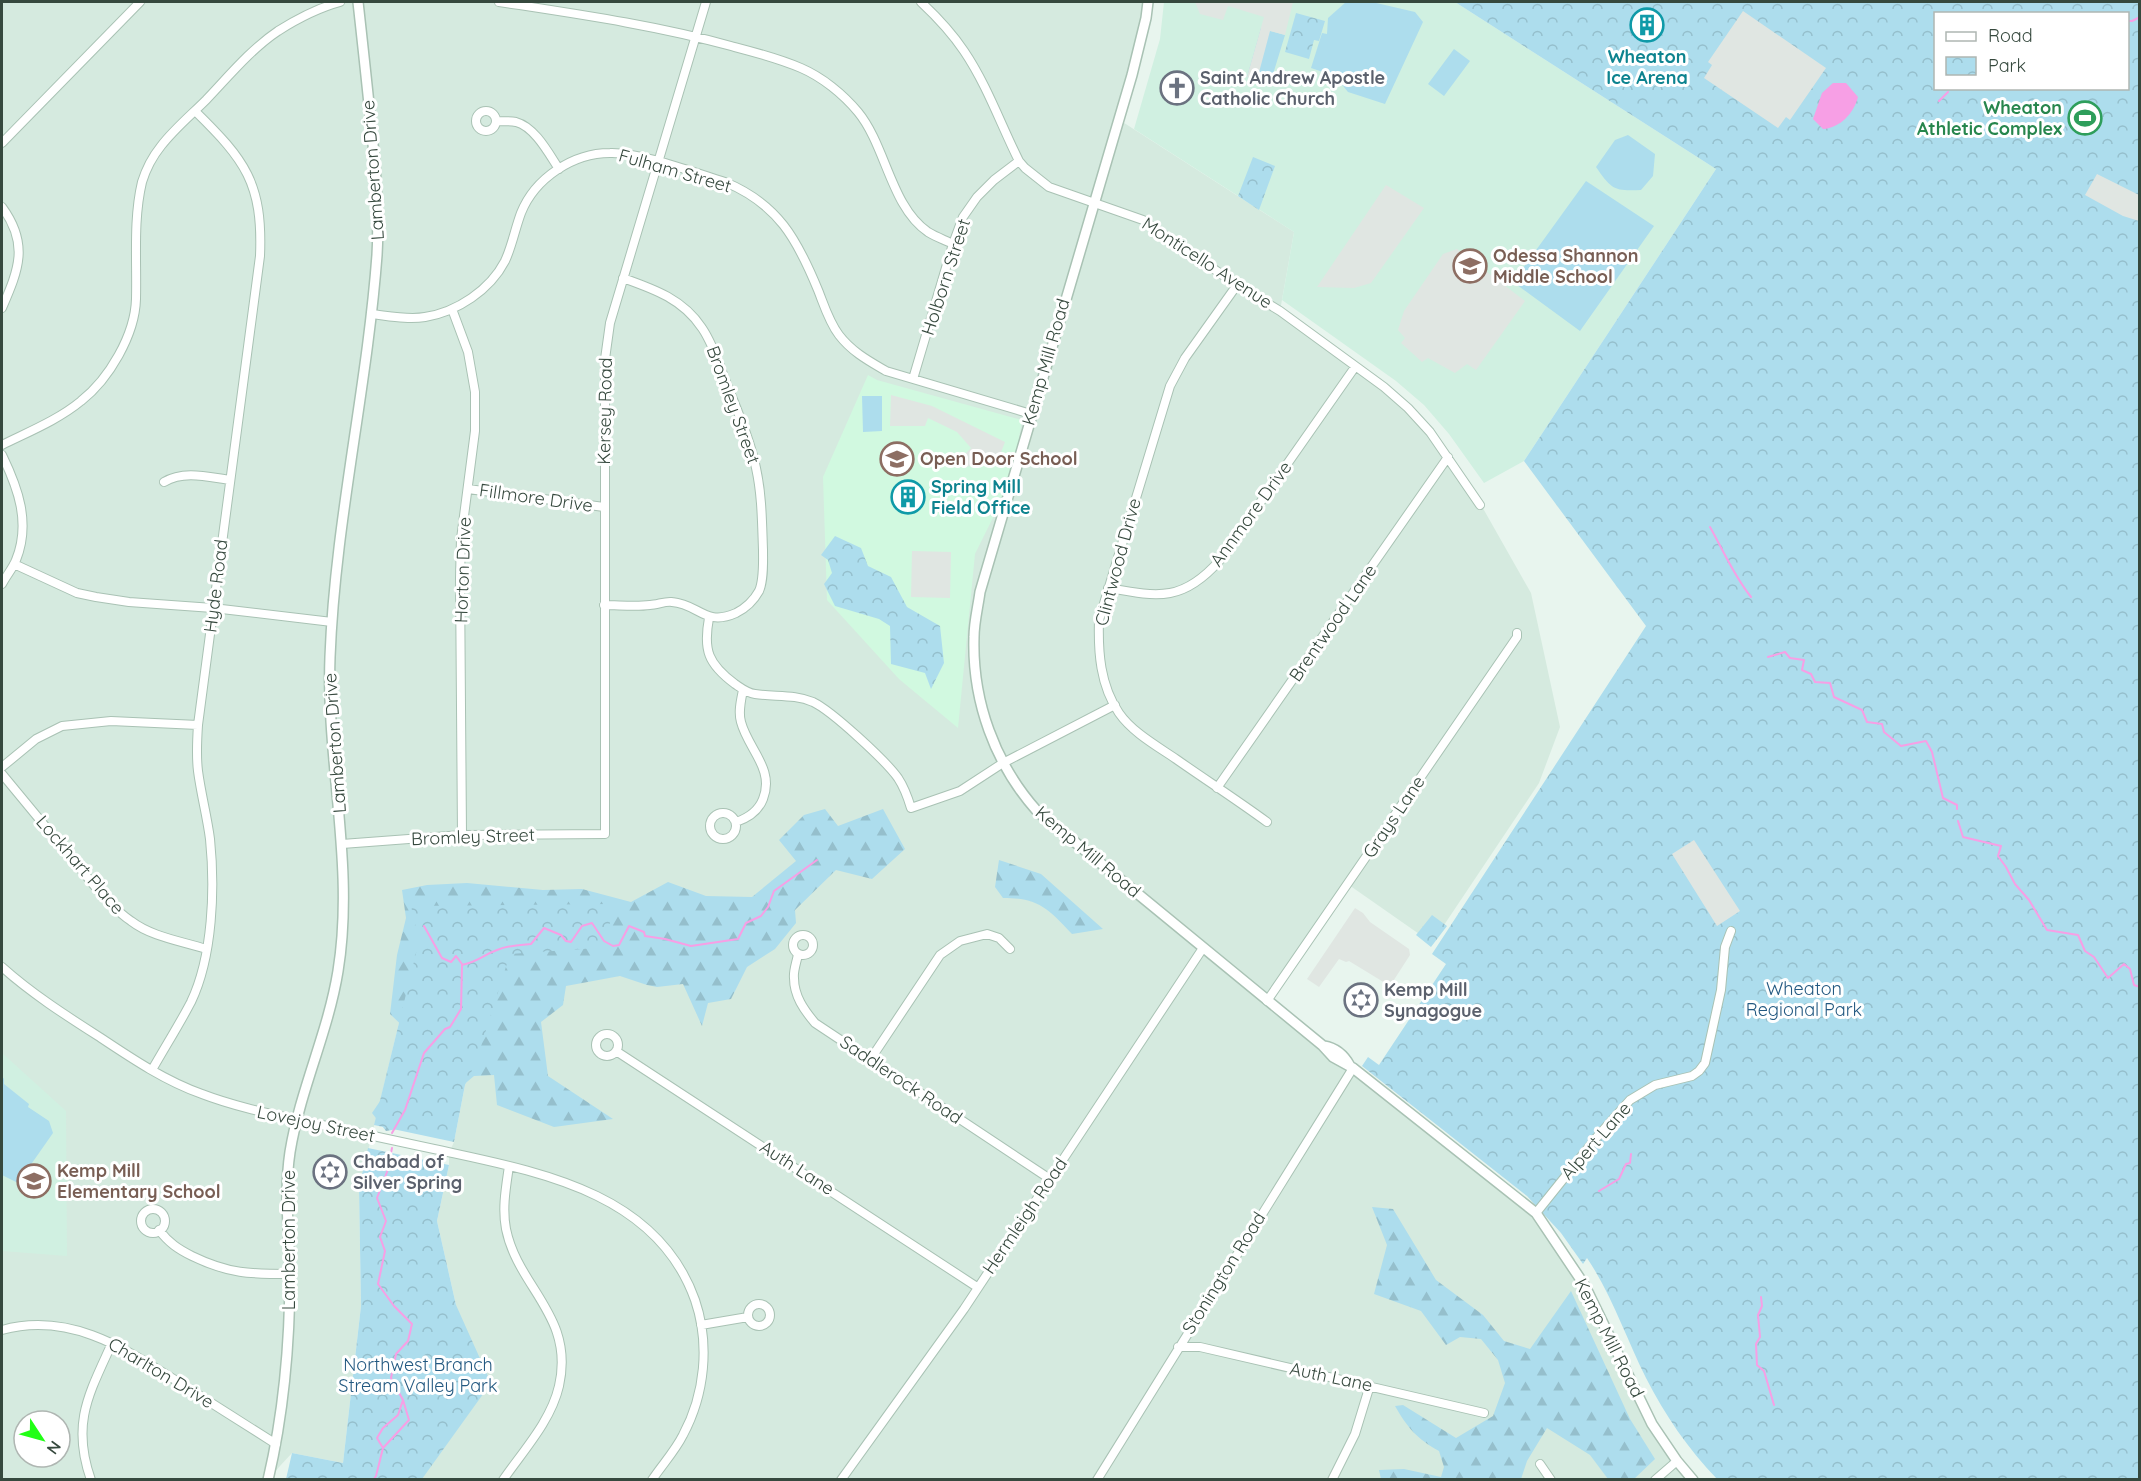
<svg xmlns="http://www.w3.org/2000/svg" width="2141" height="1481" viewBox="0 0 2141 1481" font-family="Quicksand,sans-serif">
<defs>
<pattern id="forest-firs" width="22" height="20" patternUnits="userSpaceOnUse" patternTransform="scale(1.5)"><rect width="22" height="20" fill="#addded"/><path d="M5 1l3.5 6h-7zM16 11l3.5 6h-7z" fill="#95bfcc"/></pattern>
<pattern id="park-crowns" width="20" height="18" patternUnits="userSpaceOnUse" patternTransform="scale(1.5)"><rect width="20" height="18" fill="#addded"/><path d="M2 6a3 3 0 1 1 6 0M12 15a3 3 0 1 1 6 0" fill="none" stroke="#95bfcc"/></pattern>
</defs>
<rect width="100%" height="100%" fill="#e8f5ee"/>
<path fill="#d5eadf" fill-rule="evenodd" d="M2 2H1145L1118 119 1294 232 1280 311 1408 408 1476 496 1531 593 1560 727 1539 783 1432 943 1349 885 1268 1001 1536 1218 1565 1253 1652 1424 1695 1479H422L456 1305 437 1221 449 1165V1153L454 1142 465 1085 476 1062 419 941 359 1188 361 1306 343 1463 292 1453 268 1479 2 1480ZM24 1421H60V1457H24Z"/>
<path fill="#d1f9e0" d="M868 375 877 380 1022 420 1012 479 975 554 958 728 899 679 827 600 823 477Z"/>
<path fill="#d0f0e1" d="M1164 2H1455L1716 169 1524 461 1484 483 1449 434 1424 405 1396 381 1282 300 1294 232 1134 129 1160 39Z
M2 1053 66 1111 67 1256 2 1251Z"/>
<path fill="#addded" d="M1346 2H1372L1415 12 1423 22 1385 104 1348 92 1335 76 1311 68 1322 33 1327 34 1328 18Z
M1261 28 1285 35 1270 84 1247 77Z
M1454 49 1470 61 1444 96 1428 84Z
M1628 135 1655 154 1653 176 1641 190C1614 191 1612 190 1596 167L1615 140Z
M1586 181 1654 226 1580 331 1513 282Z
M862 396H882V431L863 432Z
M2 1076 4 1079V1084L29 1104 28 1107 49 1121 53 1133 18 1183 2 1175Z"/>
<path fill="url(#forest-firs)" d="M825 809 838 826 883 809 905 849 872 879 836 870 795 910 796 923 775 949 747 967 731 999 708 1003 702 1026 683 984 657 987 647 985 620 976 566 986 563 1005 541 1022 548 1076 613 1119 554 1127 497 1105 494 1075 474 1076 455 1092 433 1123 386 1131 372 1113 395 1079 412 1035 390 1014 397 955 406 918 402 890 427 885 467 883 543 890 582 889 631 902 668 882 706 896 752 897 796 861 779 840 804 815Z
M999 860 1041 874 1103 929 1072 934C1048 909 1039 898 1003 898L995 887Z
M1372 1207 1393 1209 1436 1280 1483 1315 1504 1341 1530 1349 1571 1291 1630 1419 1655 1459 1634 1479H1608L1590 1455 1547 1428 1527 1461 1521 1479H1381L1379 1470 1404 1469 1441 1477 1444 1467 1439 1451C1417 1439 1407 1427 1395 1406L1403 1405 1456 1438 1493 1416 1505 1383 1498 1360 1481 1339 1460 1337 1446 1345 1421 1311 1374 1294 1387 1245Z"/>
<path fill="url(#park-crowns)" fill-rule="evenodd" d="M1455 2H2139V1479H1717C1688 1449 1665 1415 1646 1378 1626 1338 1612 1295 1587 1258L1583 1264 1561 1233 1527 1196 1362 1066 1368 1057 1379 1065 1446 964 1432 954 1646 626 1524 461 1716 169ZM1936 14H2128V88H1936Z
M1296 13 1325 21 1319 41 1314 40 1309 59 1285 52Z
M1253 157 1275 166 1259 210 1238 196Z
M835 536 861 548 868 566 891 577 907 607 940 626 944 663 931 689 925 673 891 664 890 626 879 619 835 606 824 584 832 573 828 560 821 555Z
M609 904 611 947 510 954 476 1062 465 1085 454 1142 374 1125 419 941 411 906Z
M1432 915 1447 926 1431 947 1416 935Z
M368 1148 449 1165 437 1221 456 1305 491 1383 422 1479H286L292 1453 343 1463 361 1306 359 1188Z"/>
<path fill="#e0e6e2" d="M1195 2H1293L1285 35 1270 31 1257 80 1247 77 1264 17 1228 6 1223 20 1200 14Z
M1743 11 1826 68 1790 120 1786 117 1778 128 1704 78 1712 65 1708 62Z
M2097 174 2139 195V221L2123 216 2085 195Z
M1386 185 1424 208 1371 283 1354 288 1317 287Z
M1457 249 1525 301 1476 370 1467 364 1455 373 1428 358 1422 362 1401 343 1405 338 1398 330 1404 311 1443 254Z
M891 395 932 406 1005 442 998 460 983 455 972 460 969 467 961 463 965 454 971 448 957 432 928 418 925 426H890Z
M912 551 951 552 950 598 911 597Z
M1694 840 1740 911 1717 926 1672 854Z
M1355 908 1363 913 1370 922 1409 949 1410 955 1390 986 1349 961 1346 962 1339 959 1319 987 1307 979Z"/>
<path fill="#f79fe5" d="M1833 83H1846L1858 97C1854 113 1840 128 1823 129L1813 119 1822 93Z"/>
<g fill="none" stroke-linecap="round" stroke-linejoin="round">
<path stroke="#f79fe5" stroke-width="2" d="M2128 21H2132L2140 17
M1939 101 1948 92
M1710 527C1723 550 1734 576 1751 597
M1768 657 1785 652 1790 658 1804 660 1802 670 1811 674 1815 682 1830 683 1834 697 1862 710 1867 722 1882 724 1884 732 1901 746 1926 741 1932 752 1943 798 1957 805V809
M1958 821 1963 837 2001 846 1998 856 2006 867 2015 884 2029 900 2047 930 2078 935 2085 951 2094 957 2108 978 2124 964 2130 969 2134 985 2140 987
M424 926 442 958 451 962 456 956 462 964
M392 1133 405 1110 424 1053 445 1029 450 1027 461 1009 462 965C480 961 483 955 497 950 509 945 519 945 531 944L544 928 561 935 566 941 571 942 582 926 592 923 604 941 613 946 619 945 629 926 644 932 645 936 665 939 691 946 738 939 746 923 761 916 768 907 774 891 817 860
M1599 1191 1619 1179 1626 1164 1630 1163 1631 1154
M1761 1297 1762 1306 1758 1315 1760 1337 1756 1344 1757 1365 1764 1371 1774 1405
M383 1448 377 1438 383 1428 398 1415 403 1400
M373 1480 376 1476 383 1448 409 1420 403 1400 391 1378 396 1354 408 1341 412 1324 394 1306 378 1284 385 1251 380 1237 386 1221 377 1198 387 1172 392 1148"/>
<g stroke="#a9c2b4" stroke-width="10">
<path id="minor" d="M499 2C577 14 655 25 731 46 754 52 778 58 801 68 822 77 843 94 858 112 886 146 891 207 928 232 936 237 945 240 953 244
M921 2C937 17 952 33 964 51 987 85 1001 125 1019 161L1025 168 1049 187 1143 220 1237 285 1280 311 1384 387 1408 408 1430 432 1480 505
M476 121a10 10 0 1 1 20 0a10 10 0 1 1-20 0Z
M496 121C503 121 510 121 516 122 535 127 549 154 559 169
M2 143 140 2
M2 207C29 244 19 269 2 308
M1237 285 1185 358 1170 386 1099 620C1098 652 1100 685 1119 713 1132 732 1157 746 1176 759 1206 780 1237 800 1267 822
M452 309 468 352 475 392V431L461 539 460 578 462 835
M371 314C389 316 408 320 425 317 457 312 490 290 505 261 512 246 515 229 521 213 535 178 573 153 610 153 640 152 695 173 725 182 778 204 797 239 818 290 824 305 829 322 839 335 852 352 869 361 886 371L1031 414
M913 379 953 244 963 217 977 197 994 180 1019 161
M2 445C28 432 58 420 81 401 109 379 135 335 136 299 137 260 133 220 142 182 146 169 153 156 161 146 174 129 191 115 206 100 228 77 251 49 278 31 297 19 318 8 340 2
M2 455C18 488 31 523 16 560 13 568 6 576 2 584
M164 482C184 470 208 477 230 480
M468 489 604 507
M14 564 77 593 96 597 129 602 213 608 332 622
M1108 588C1159 597 1183 602 1220 560L1355 367
M604 605C619 605 635 607 650 605 657 605 665 601 672 602 699 604 705 627 736 613 746 608 754 600 759 591 764 580 763 562 763 550 762 523 762 495 756 468 750 439 737 410 726 382 719 364 713 344 702 328 683 299 654 289 623 278
M709 618C703 650 708 664 735 684 741 688 747 693 755 694 775 697 795 694 813 702 832 711 886 761 898 778 904 787 908 798 911 808L960 791 1003 763 1115 705
M2 767 36 739 62 726 111 721 198 725
M2 774 102 895C111 904 120 914 131 921 152 937 181 941 206 949
M1217 788 1448 457
M710 826a13 13 0 1 1 26 0a13 13 0 1 1-26 0Z
M736 822C748 818 758 812 763 799 775 769 748 749 741 722 738 712 741 700 743 690
M342 844 462 835 605 834V359L610 323 706 2
M793 945a10 10 0 1 1 20 0a10 10 0 1 1-20 0Z
M798 954C797 961 793 971 794 978 794 996 804 1010 815 1023L1050 1179
M2 967C31 993 65 1015 98 1036 131 1058 165 1081 202 1094 236 1107 272 1114 308 1122 350 1131 392 1140 434 1149 534 1171 656 1190 695 1300 710 1344 705 1394 683 1435 675 1451 662 1465 652 1480
M1267 1001 1517 637V633
M596 1045a11 11 0 1 1 22 0a11 11 0 1 1-22 0Z
M616 1051 977 1287
M870 1060 940 955 960 941 987 934 999 938 1010 949
M152 1070C165 1047 179 1025 191 1002 213 956 215 888 210 839 207 816 201 794 198 771 196 755 197 740 198 725L260 256C263 183 245 160 195 111
M141 1221a12 12 0 1 1 24 0a12 12 0 1 1-24 0Z
M1536 1213 1597 1137 1630 1100 1655 1085 1692 1076 1699 1071 1705 1063 1714 1022 1721 990 1725 947 1731 931
M159 1230C169 1243 178 1249 192 1256 229 1274 250 1274 290 1274
M748 1315a11 11 0 1 1 22 0a11 11 0 1 1-22 0Z
M701 1325 748 1317
M2 1330C71 1311 127 1350 183 1385 214 1405 245 1424 276 1444
M1178 1347H1200L1484 1413
M1540 1464 1551 1480
M91 1480C71 1423 89 1394 112 1343
M503 1480C523 1451 551 1421 559 1386 575 1316 518 1288 506 1229 502 1208 506 1187 509 1166
M841 1480 964 1309 1203 948
M1097 1480 1353 1068
M1332 1480 1355 1434 1370 1385
M1655 1480 1677 1461"/>
</g>
<g stroke="#a9c2b4" stroke-width="12">
<path id="tertiary" d="M1148 2 1146 18 1132 75 980 592C978 607 974 622 974 637 972 701 995 764 1037 811L1322 1045 1333 1057 1353 1068 1536 1213 1585 1286 1652 1424 1677 1461 1693 1480
M1324 1046C1336 1048 1344 1055 1350 1066
M268 1480C284 1412 290 1341 290 1271 289 1232 284 1191 290 1152 300 1090 328 1033 338 971 355 866 326 762 330 657 335 522 367 390 377 255 379 225 377 195 375 165 370 111 364 56 358 2"/>
</g>
<use href="#minor" stroke="#fff" stroke-width="8"/>
<use href="#tertiary" stroke="#fff" stroke-width="9"/>
</g>
<defs>
<g id="building-ring" transform="scale(1.725)"><circle r="9.5" fill="#fff" stroke="#0f9aa8" stroke-width="1.5"/><path d="M-4-6H4V6H1V3H-1V6H-4ZM-2.5-4.3h1.7v1.8h-1.7ZM.8-4.3h1.7v1.8H.8ZM-2.5-1h1.7V.8h-1.7ZM.8-1h1.7V.8H.8Z" fill="#0f9aa8"/></g>
<g id="church-ring" transform="scale(1.725)"><circle r="9.5" fill="#fff" stroke="#6b7280" stroke-width="1.5"/><path d="M-1.2-6h2.4v3.5h3.3v2.4h-3.3V6h-2.4V-.1h-3.3v-2.4h3.3Z" fill="#6b7280"/></g>
<g id="stadium-ring" transform="scale(1.725)"><circle r="9.5" fill="#fff" stroke="#2e9e5b" stroke-width="1.5"/><path d="M0-5a6.5 5 0 1 0 0 10a6.5 5 0 1 0 0-10ZM-3.5-1.8h7v3.6h-7Z" fill="#2e9e5b"/></g>
<g id="school-ring" transform="scale(1.725)"><circle r="9.5" fill="#fff" stroke="#8d6e63" stroke-width="1.5"/><path d="M0-5L7-2L0 1L-7-2ZM-4 1L0 2.5L4 1V4Q0 6-4 4Z" fill="#8d6e63"/></g>
<g id="synagogue-ring" transform="scale(1.725)"><circle r="9.5" fill="#fff" stroke="#6b7280" stroke-width="1.5"/><path d="M0-6.5L5.6 3.2H-5.6ZM0 6.5L5.6-3.2H-5.6Z" fill="#6b7280"/></g>
</defs>
<g fill-rule="evenodd">
<use href="#building-ring" x="1647" y="25"/>
<use href="#church-ring" x="1177" y="88"/>
<use href="#stadium-ring" x="2085" y="118"/>
<use href="#school-ring" x="1470" y="266"/>
<use href="#school-ring" x="897" y="459"/>
<use href="#building-ring" x="908" y="497"/>
<use href="#synagogue-ring" x="1361" y="1000"/>
<use href="#synagogue-ring" x="330" y="1172"/>
<use href="#school-ring" x="34" y="1181"/>
</g>
<g text-anchor="middle" stroke-width="6" stroke-linejoin="round" paint-order="stroke">
<g font-size="18" font-weight="bold" fill="#0d838f" stroke="#fff">
<text x="1647" y="63">Wheaton<tspan x="1647" dy="21">Ice Arena</tspan></text>
<text x="931" y="493" text-anchor="start">Spring Mill<tspan x="931" dy="21">Field Office</tspan></text>
</g>
<g font-size="18" font-weight="bold" fill="#5b616d" stroke="#fff" text-anchor="start">
<text x="1200" y="84">Saint Andrew Apostle<tspan x="1200" dy="21">Catholic Church</tspan></text>
<text x="1384" y="996">Kemp Mill<tspan x="1384" dy="21">Synagogue</tspan></text>
<text x="353" y="1168">Chabad of<tspan x="353" dy="21">Silver Spring</tspan></text>
</g>
<g font-size="18" font-weight="bold" fill="#27864d" stroke="#fff" text-anchor="end">
<text x="2062" y="114">Wheaton<tspan x="2062" dy="21">Athletic Complex</tspan></text>
</g>
<g font-size="18" fill="#36493e" stroke="#fff">
<text transform="translate(373 170) rotate(-94)" y="6">Lamberton Drive</text>
<text transform="translate(675 171) rotate(16)" y="6">Fulham Street</text>
<text transform="translate(1207 263) rotate(33)" y="6">Monticello Avenue</text>
<text transform="translate(946 277) rotate(-72)" y="6">Holborn Street</text>
<text transform="translate(1046 362) rotate(-74)" y="6">Kemp Mill Road</text>
<text transform="translate(733 405) rotate(70)" y="6">Bromley Street</text>
<text transform="translate(605 411) rotate(-89)" y="6">Kersey Road</text>
<text transform="translate(536 498) rotate(8)" y="6">Fillmore Drive</text>
<text transform="translate(1251 514) rotate(-54)" y="6">Annmore Drive</text>
<text transform="translate(1118 562) rotate(-75)" y="6">Clintwood Drive</text>
<text transform="translate(463 570) rotate(-88)" y="6">Horton Drive</text>
<text transform="translate(216 586) rotate(-83)" y="6">Hyde Road</text>
<text transform="translate(1333 623) rotate(-55)" y="6">Brentwood Lane</text>
<text transform="translate(335 743) rotate(-94)" y="6">Lamberton Drive</text>
<text transform="translate(1394 817) rotate(-56)" y="6">Grays Lane</text>
<text transform="translate(473 837) rotate(-2)" y="6">Bromley Street</text>
<text transform="translate(1088 852) rotate(40)" y="6">Kemp Mill Road</text>
<text transform="translate(80 865) rotate(49)" y="6">Lockhart Place</text>
<text transform="translate(901 1080) rotate(34)" y="6">Saddlerock Road</text>
<text transform="translate(316 1124) rotate(12)" y="6">Lovejoy Street</text>
<text transform="translate(1596 1141) rotate(-49)" y="6">Alpert Lane</text>
<text transform="translate(797 1168) rotate(33)" y="6">Auth Lane</text>
<text transform="translate(1025 1216) rotate(-56)" y="6">Hermleigh Road</text>
<text transform="translate(289 1240) rotate(-90)" y="6">Lamberton Drive</text>
<text transform="translate(1224 1273) rotate(-58)" y="6">Stonington Road</text>
<text transform="translate(1609 1338) rotate(63)" y="6">Kemp Mill Road</text>
<text transform="translate(161 1373) rotate(31)" y="6">Charlton Drive</text>
<text transform="translate(1331 1377) rotate(12)" y="6">Auth Lane</text>
</g>
<g font-size="18" font-weight="bold" fill="#785e54" stroke="#fff" text-anchor="start">
<text x="1493" y="262">Odessa Shannon<tspan x="1493" dy="21">Middle School</tspan></text>
<text x="920" y="465">Open Door School</text>
<text x="57" y="1177">Kemp Mill<tspan x="57" dy="21">Elementary School</tspan></text>
</g>
<g font-size="18" fill="#235981" stroke="#fff">
<text x="1804" y="995">Wheaton<tspan x="1804" dy="21">Regional Park</tspan></text>
<text x="418" y="1371">Northwest Branch<tspan x="418" dy="21">Stream Valley Park</tspan></text>
</g>
</g>
<rect width="2141" height="1481" fill="none" stroke="#36493e" stroke-width="6"/>
<rect x="1934" y="12" width="195" height="78" fill="#ffffff" stroke="#afb6b2" stroke-width="1.5"/>
<rect x="1946" y="32" width="30" height="9" fill="#ffffff" stroke="#afb6b2" stroke-width="1.5"/>
<text x="1988" y="42" font-size="18" fill="#36493e">Road</text>
<rect x="1946" y="57" width="30" height="18" fill="url(#park-crowns)" stroke="#afb6b2" stroke-width="1.5"/>
<text x="1988" y="72" font-size="18" fill="#36493e">Park</text>
<g transform="translate(42 1439) rotate(126)"><circle r="28" fill="#ffffff" stroke="#afb6b2" stroke-width="1.5"/>
<path d="M0-4.5L10 22L0 15L-10 22Z" fill="#21ff15"/>
<text y="-9" font-size="16" font-weight="bold" text-anchor="middle" fill="#36493e">N</text>
</g>
</svg>
